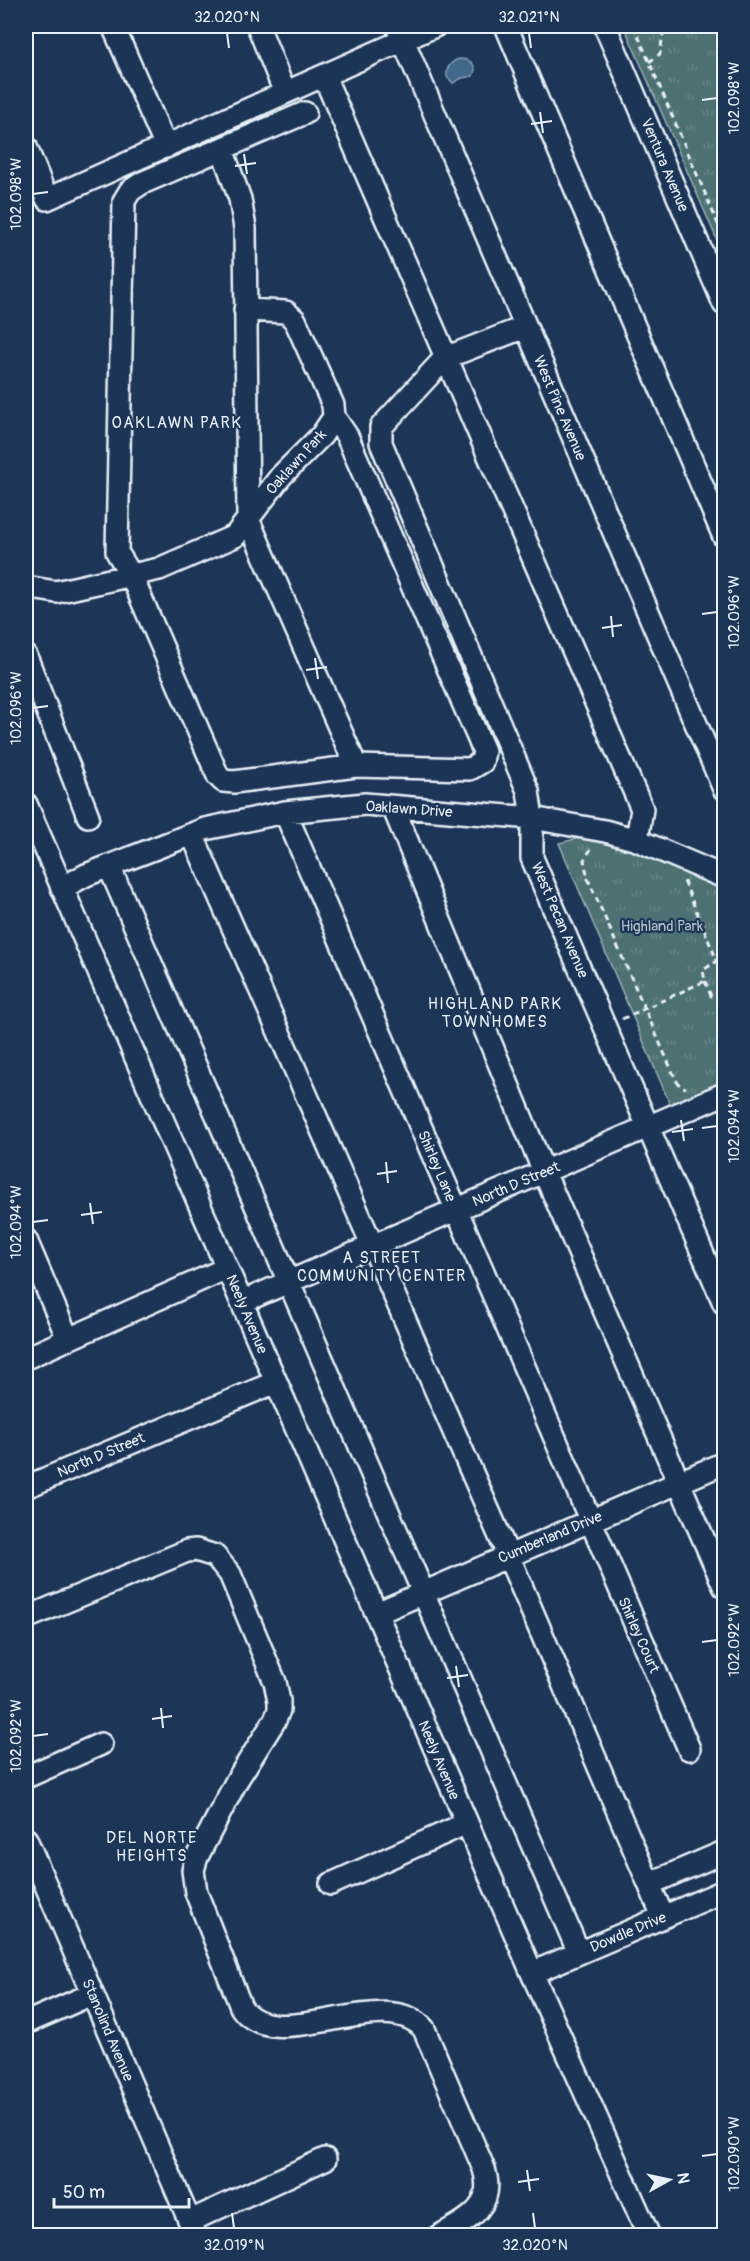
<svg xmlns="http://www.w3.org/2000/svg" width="750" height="2261" viewBox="0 0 750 2261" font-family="Pangolin,sans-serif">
<defs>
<pattern id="park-tufts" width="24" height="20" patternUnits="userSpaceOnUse" patternTransform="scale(1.5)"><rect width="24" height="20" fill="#4d7072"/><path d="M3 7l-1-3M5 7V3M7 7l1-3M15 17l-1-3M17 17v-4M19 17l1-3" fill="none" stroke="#678587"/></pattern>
</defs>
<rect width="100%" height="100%" fill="#1d3557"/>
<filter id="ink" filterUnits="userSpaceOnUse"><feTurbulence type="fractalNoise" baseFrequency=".0167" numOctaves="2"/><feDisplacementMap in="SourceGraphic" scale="12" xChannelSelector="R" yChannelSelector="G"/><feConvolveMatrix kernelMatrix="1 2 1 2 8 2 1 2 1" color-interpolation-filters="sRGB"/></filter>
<g filter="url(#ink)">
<path fill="url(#park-tufts)" stroke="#9ab0b5" stroke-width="1.5" d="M624 26H724V256Z
M605 832 724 885V1094L675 1116 559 843Z"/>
<path fill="#406788" stroke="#839eb5" stroke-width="1.5" d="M459 59C469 59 479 64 473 76L462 78 453 83 447 77C446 68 450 62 459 59Z"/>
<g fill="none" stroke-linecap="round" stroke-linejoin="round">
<g stroke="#e8f1f8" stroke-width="26">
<path id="minor" d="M113 26 166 147
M258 26 285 93
M397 26 724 789
M506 26 724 537
M605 26 724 304
M324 76 642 809 637 840
M305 113 142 183 130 191 124 201 117 552 131 575 218 776 223 781 234 782 356 766 470 769 482 762 484 751 347 436 334 417
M26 147 47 199 435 26
M222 149 240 199 245 228 248 519 356 766
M525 327 445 358 381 427V443L528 791 532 818V858L724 1303
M26 587 56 592 159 569 235 536 281 476 322 435 334 417 333 405 295 320 286 312 245 310
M26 656 88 816
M26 804 532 1973 649 2236
M393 807 544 1172 724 1586
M285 812 689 1749
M192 834 508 1555 649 1884
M109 866 579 1953
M62 888 86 875 205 829 285 812 365 804 532 818 605 831 637 840 724 877
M26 1240 68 1339
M242 1302 724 1094
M26 1358 227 1268
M26 1487 276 1382
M377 1613 724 1463
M26 1618 187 1551 196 1550 215 1556 230 1574 275 1682 279 1701V1710L275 1720 237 1780 197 1857 193 1870 196 1892 241 2007C274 2058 385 1983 424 2029L484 2169C496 2207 468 2220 439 2236
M26 1777 101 1744
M26 1839 196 2236
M331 1884 467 1823
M663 1917 649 1884 724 1852
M532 1973 724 1891
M26 2023 92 1994
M190 2221 325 2159"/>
</g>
<path stroke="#e8f1f8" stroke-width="3" stroke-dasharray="6 4.5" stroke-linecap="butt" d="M634 26 724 238
M649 62 660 54 664 26
M591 849 584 860 588 879 676 1080 680 1086 686 1088
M717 961 724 959
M705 981 711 996 723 993 724 997
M622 1019 705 981 703 970 717 961 684 881"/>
<use href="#minor" stroke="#1d3557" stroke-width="21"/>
</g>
</g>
<path fill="none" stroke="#e8f1f8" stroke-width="2" d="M227 33 229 48M529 33 531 48M702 100 717 98M540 112 543 133M531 124 552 121M244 154 247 174M235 166 256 163M33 194 48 192M702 614 717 612M611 616 613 637M602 628 622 625M315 658 318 679M306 670 327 667M33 708 48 706M681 1120 684 1141M702 1128 717 1126M672 1132 693 1129M386 1162 388 1183M377 1174 397 1171M90 1203 93 1224M81 1215 102 1212M33 1222 48 1220M702 1642 717 1640M456 1666 459 1687M447 1678 468 1675M161 1708 163 1728M152 1719 172 1716M33 1736 48 1734M702 2156 717 2154M527 2170 530 2191M518 2182 539 2179M232 2213 234 2228M533 2213 535 2228"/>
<g text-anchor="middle" stroke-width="4.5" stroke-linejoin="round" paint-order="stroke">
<g font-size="15" fill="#e8f1f8" stroke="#1d3557">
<text transform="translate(665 165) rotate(67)" y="5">Ventura Avenue</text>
<text transform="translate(560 408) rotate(67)" y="5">West Pine Avenue</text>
<text transform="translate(296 462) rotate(-48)" y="5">Oaklawn Park</text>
<text transform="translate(409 809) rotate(4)" y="5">Oaklawn Drive</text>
<text transform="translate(560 920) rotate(67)" y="5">West Pecan Avenue</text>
<text transform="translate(437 1166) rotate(67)" y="5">Shirley Lane</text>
<text transform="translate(516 1184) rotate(-23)" y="5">North D Street</text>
<text transform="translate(247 1314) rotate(67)" y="5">Neely Avenue</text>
<text transform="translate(101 1455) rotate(-23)" y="5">North D Street</text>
<text transform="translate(550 1537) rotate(-23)" y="5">Cumberland Drive</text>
<text transform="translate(639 1635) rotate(66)" y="5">Shirley Court</text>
<text transform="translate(439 1760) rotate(67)" y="5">Neely Avenue</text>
<text transform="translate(628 1932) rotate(-23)" y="5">Dowdle Drive</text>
<text transform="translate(108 2030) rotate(67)" y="5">Stanolind Avenue</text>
</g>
<g font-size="15" fill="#b2c4c9" stroke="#1d3557">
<text x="662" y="931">Highland Park</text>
</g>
<g font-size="16" letter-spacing="1.5" fill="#e8f1f8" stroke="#1d3557">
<text x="177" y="428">OAKLAWN PARK</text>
<text x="495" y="1009">HIGHLAND PARK<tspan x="495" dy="18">TOWNHOMES</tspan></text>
<text x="382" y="1263">A STREET<tspan x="382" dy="18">COMMUNITY CENTER</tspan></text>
<text x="152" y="1843">DEL NORTE<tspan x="152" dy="18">HEIGHTS</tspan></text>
</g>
</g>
<rect width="750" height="2261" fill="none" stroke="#1d3557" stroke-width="66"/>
<g transform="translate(669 2180) rotate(82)" stroke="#1d3557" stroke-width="4.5" paint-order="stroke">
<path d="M0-4.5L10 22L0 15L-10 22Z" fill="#e8f1f8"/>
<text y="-9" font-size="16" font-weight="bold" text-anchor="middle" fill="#e8f1f8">N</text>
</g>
<path d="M54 2198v9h135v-9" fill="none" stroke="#e8f1f8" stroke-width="3"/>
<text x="63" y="2198" font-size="18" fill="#e8f1f8" stroke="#1d3557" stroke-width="4.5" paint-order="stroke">50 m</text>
<rect x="33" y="33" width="684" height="2195" fill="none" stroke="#e8f1f8" stroke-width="2"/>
<g font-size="15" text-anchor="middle" fill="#e8f1f8">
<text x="227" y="22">32.020°N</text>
<text x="529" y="22">32.021°N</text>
<text transform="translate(734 98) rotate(-90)" y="5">102.098°W</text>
<text transform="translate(16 194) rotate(-90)" y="5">102.098°W</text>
<text transform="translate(734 612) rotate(-90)" y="5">102.096°W</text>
<text transform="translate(16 708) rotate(-90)" y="5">102.096°W</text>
<text transform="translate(734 1126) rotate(-90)" y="5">102.094°W</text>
<text transform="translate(16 1222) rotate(-90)" y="5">102.094°W</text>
<text transform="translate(734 1640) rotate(-90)" y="5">102.092°W</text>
<text transform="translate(16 1736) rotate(-90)" y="5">102.092°W</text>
<text transform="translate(734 2154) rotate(-90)" y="5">102.090°W</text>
<text x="234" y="2250">32.019°N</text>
<text x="535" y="2250">32.020°N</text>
</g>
</svg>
